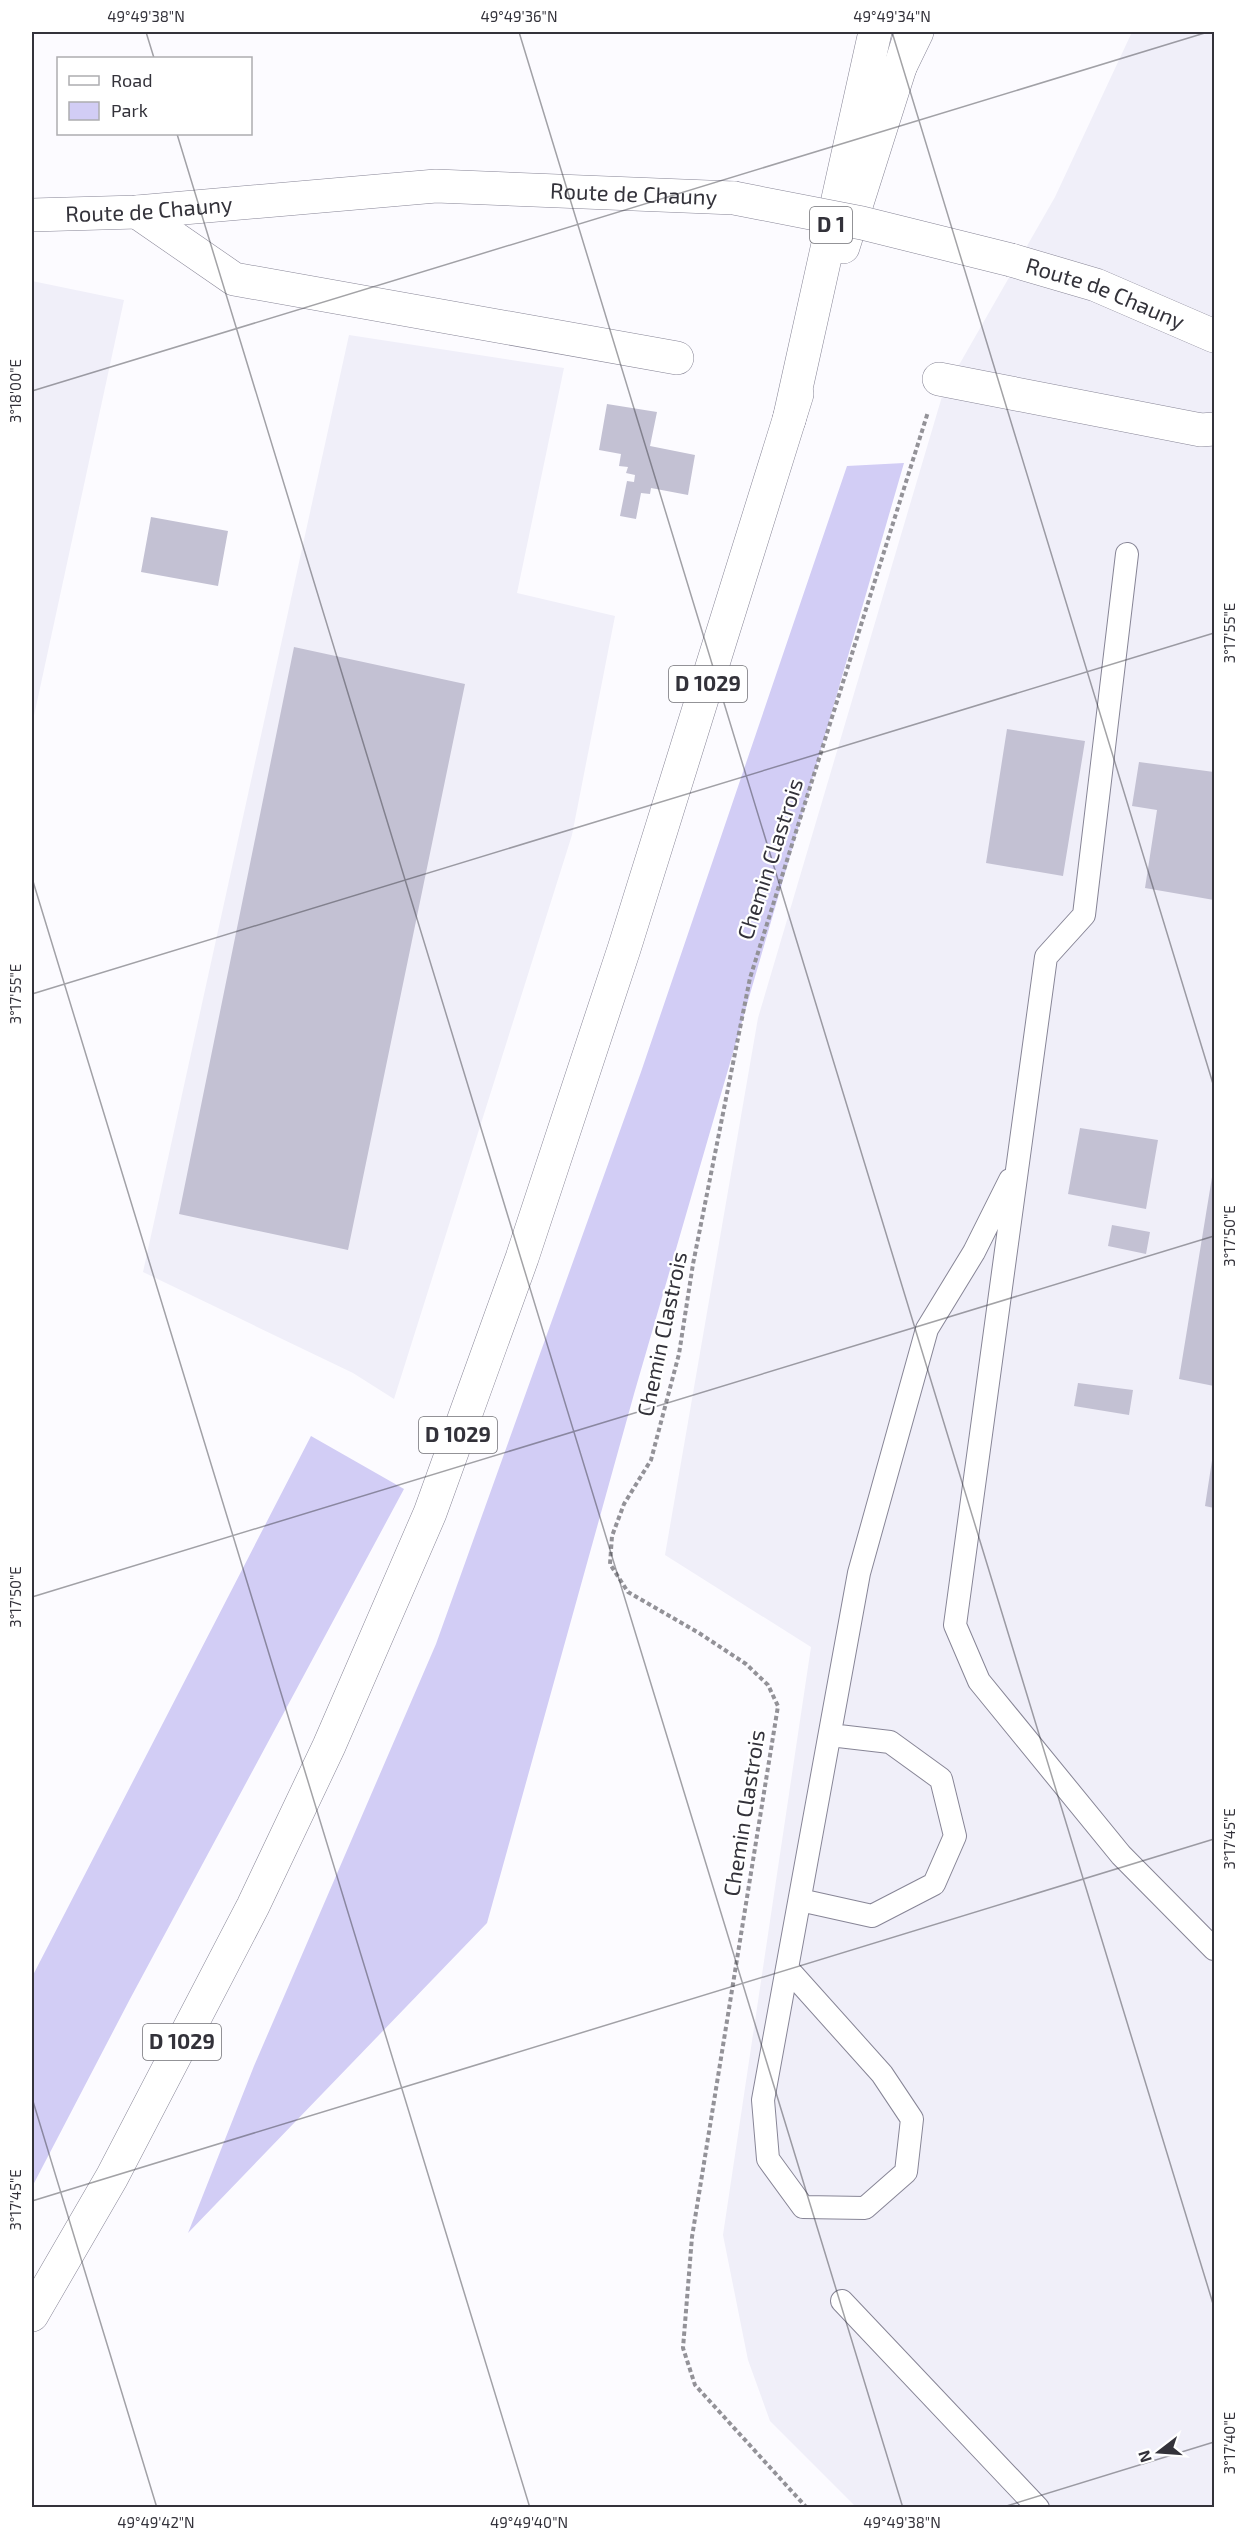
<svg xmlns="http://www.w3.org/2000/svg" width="1246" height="2539" viewBox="0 0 1246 2539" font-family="'Exo 2',sans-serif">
<rect width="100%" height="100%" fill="#fcfbff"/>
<path fill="#f0eff9" d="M1132 32H1214V2507H856L770 2421 748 2360 723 2235 811 1647 665 1555 758 1018 943 393 1055 197Z
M32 281 124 300 32 725Z
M349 335 564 368 517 593 615 616 572 835 394 1399 353 1373 143 1272Z"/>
<path fill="#d2cdf5" d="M904 463 634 1394 487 1923 188 2233 254 2066 436 1644 641 1072 847 466Z
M311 1436 404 1489 130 1999 32 2187V1977Z"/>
<path fill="#c3c1d3" d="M607 404 657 412 650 446 695 455 688 495 651 488 650 494 641 493 636 519 620 516 627 481 634 482 635 475 626 473 628 467 619 466 621 454 599 450Z
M151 517 228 531 218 586 141 572Z
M294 647 465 684 348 1250 179 1214Z
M1007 729 1085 741 1063 876 986 863Z
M1139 762 1214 772V900L1145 888 1157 810 1132 806Z
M1080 1128 1158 1140 1146 1209 1068 1194Z
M1213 1171H1214V1386L1179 1379Z
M1112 1225 1150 1232 1146 1254 1108 1246Z
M1078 1383 1133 1390 1129 1415 1074 1406Z
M1213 1454H1214V1508L1205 1506Z"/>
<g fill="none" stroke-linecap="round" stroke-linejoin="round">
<g stroke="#878596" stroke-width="24">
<path id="lane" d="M1127 554 1084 915 1046 957 955 1625 979 1681 1121 1855 1214 1949
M800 1900 872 1916 934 1884 955 1836 941 1779 890 1742 830 1735
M787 1968 882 2074 912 2119 906 2172 865 2208 803 2207 768 2159 763 2100 859 1573 927 1329 974 1252 1010 1180
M842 2301 1038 2508"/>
</g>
<g stroke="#878596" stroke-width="34">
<path id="street" d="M137 212 234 279 677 358
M939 379 1201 430 1214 429"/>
</g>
<g stroke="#878596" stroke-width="34">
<g id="secondary">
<path id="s1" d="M32 215 137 212 436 186 734 198"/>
<path id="s2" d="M1011 260 1096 285 1214 336"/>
</g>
</g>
<g stroke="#878596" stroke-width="34">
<path id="primary" d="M843 247 909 39
M32 2315 112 2177 253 1906 329 1746 430 1513 522 1258 624 949 797 394"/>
</g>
<g stroke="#878596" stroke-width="34">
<path id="highway" d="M900 67 917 32
M789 420 875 32"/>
</g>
<path stroke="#939298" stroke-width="4" stroke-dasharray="4.5 3" stroke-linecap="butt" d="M807 2508 695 2385 683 2348 692 2237 778 1706 768 1685 746 1664 699 1633 628 1592 610 1564 612 1536 624 1504 651 1460 679 1354 693 1264 750 978 928 412"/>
<use href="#lane" stroke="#fff" stroke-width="22"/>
<use href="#street" stroke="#fff" stroke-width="33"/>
<use href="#secondary" stroke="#fff" stroke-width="33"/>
<use href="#primary" stroke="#fff" stroke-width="33"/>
<use href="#highway" stroke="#fff" stroke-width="33"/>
<g stroke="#878596" stroke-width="34" stroke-linecap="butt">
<path id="secondary-bridge" d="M734 198 862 223 1011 260"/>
</g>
<use href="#secondary-bridge" stroke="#fff" stroke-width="33"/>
</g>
<path fill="none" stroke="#33323a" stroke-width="1.5" stroke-opacity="0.45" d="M146 32 154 58M519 32 1214 2307M892 32 1214 1087M177 134 903 2508M32 391 1208 32M32 878 530 2508M32 994 1214 633M32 1597 1214 1236M32 2098 157 2508M32 2201 1214 1839M1000 2508 1214 2442"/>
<g text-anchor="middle" stroke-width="4.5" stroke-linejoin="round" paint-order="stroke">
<g fill="#fff" stroke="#707075" stroke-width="1.5">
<rect x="810" y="207" width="42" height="36" rx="4.5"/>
<rect x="669" y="666" width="78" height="36" rx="4.5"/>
<rect x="419" y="1417" width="78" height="36" rx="4.5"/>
<rect x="143" y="2024" width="78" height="36" rx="4.5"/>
</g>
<g font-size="21" font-weight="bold" fill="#33323a">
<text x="831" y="232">D 1</text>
<text x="708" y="691">D 1029</text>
<text x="458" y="1442">D 1029</text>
<text x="182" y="2049">D 1029</text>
</g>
<g font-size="22" fill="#33323a" stroke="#fff">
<text dy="8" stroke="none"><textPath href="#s1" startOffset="603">Route de Chauny</textPath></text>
<text dy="8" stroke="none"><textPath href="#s1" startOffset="117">Route de Chauny</textPath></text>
<text dy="8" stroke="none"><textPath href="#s2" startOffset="100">Route de Chauny</textPath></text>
<text transform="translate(770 859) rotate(-72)" y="8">Chemin Clastrois</text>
<text transform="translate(662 1334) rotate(-78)" y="8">Chemin Clastrois</text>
<text transform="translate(744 1813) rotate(-81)" y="8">Chemin Clastrois</text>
</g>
</g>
<rect width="1246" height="2539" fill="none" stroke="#ffffff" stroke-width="66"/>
<rect x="57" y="57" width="195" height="78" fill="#ffffff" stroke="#adadb0" stroke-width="1.5"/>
<rect x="69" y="76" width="30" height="9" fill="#ffffff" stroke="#adadb0" stroke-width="1.5"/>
<text x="111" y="87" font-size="18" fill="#33323a">Road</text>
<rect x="69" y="102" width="30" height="18" fill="#d2cdf5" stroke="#adadb0" stroke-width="1.5"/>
<text x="111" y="117" font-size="18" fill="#33323a">Park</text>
<g transform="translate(1159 2452) rotate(253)" stroke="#ffffff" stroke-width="4.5" paint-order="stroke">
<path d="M0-4.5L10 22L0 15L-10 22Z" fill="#33323a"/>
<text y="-9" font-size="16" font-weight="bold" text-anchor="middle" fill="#33323a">N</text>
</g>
<rect x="33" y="33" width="1180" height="2473" fill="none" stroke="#33323a" stroke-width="2"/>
<g font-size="15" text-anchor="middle" fill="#33323a">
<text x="146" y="22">49°49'38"N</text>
<text x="519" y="22">49°49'36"N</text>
<text x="892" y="22">49°49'34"N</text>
<text transform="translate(16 391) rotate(-90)" y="5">3°18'00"E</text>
<text transform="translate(1230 633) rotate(-90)" y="5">3°17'55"E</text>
<text transform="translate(16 994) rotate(-90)" y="5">3°17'55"E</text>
<text transform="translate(1230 1236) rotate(-90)" y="5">3°17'50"E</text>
<text transform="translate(16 1597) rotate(-90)" y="5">3°17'50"E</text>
<text transform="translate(1230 1839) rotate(-90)" y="5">3°17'45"E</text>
<text transform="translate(16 2200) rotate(-90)" y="5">3°17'45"E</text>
<text transform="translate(1230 2443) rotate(-90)" y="5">3°17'40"E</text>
<text x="156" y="2528">49°49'42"N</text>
<text x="529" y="2528">49°49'40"N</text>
<text x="902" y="2528">49°49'38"N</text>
</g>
</svg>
